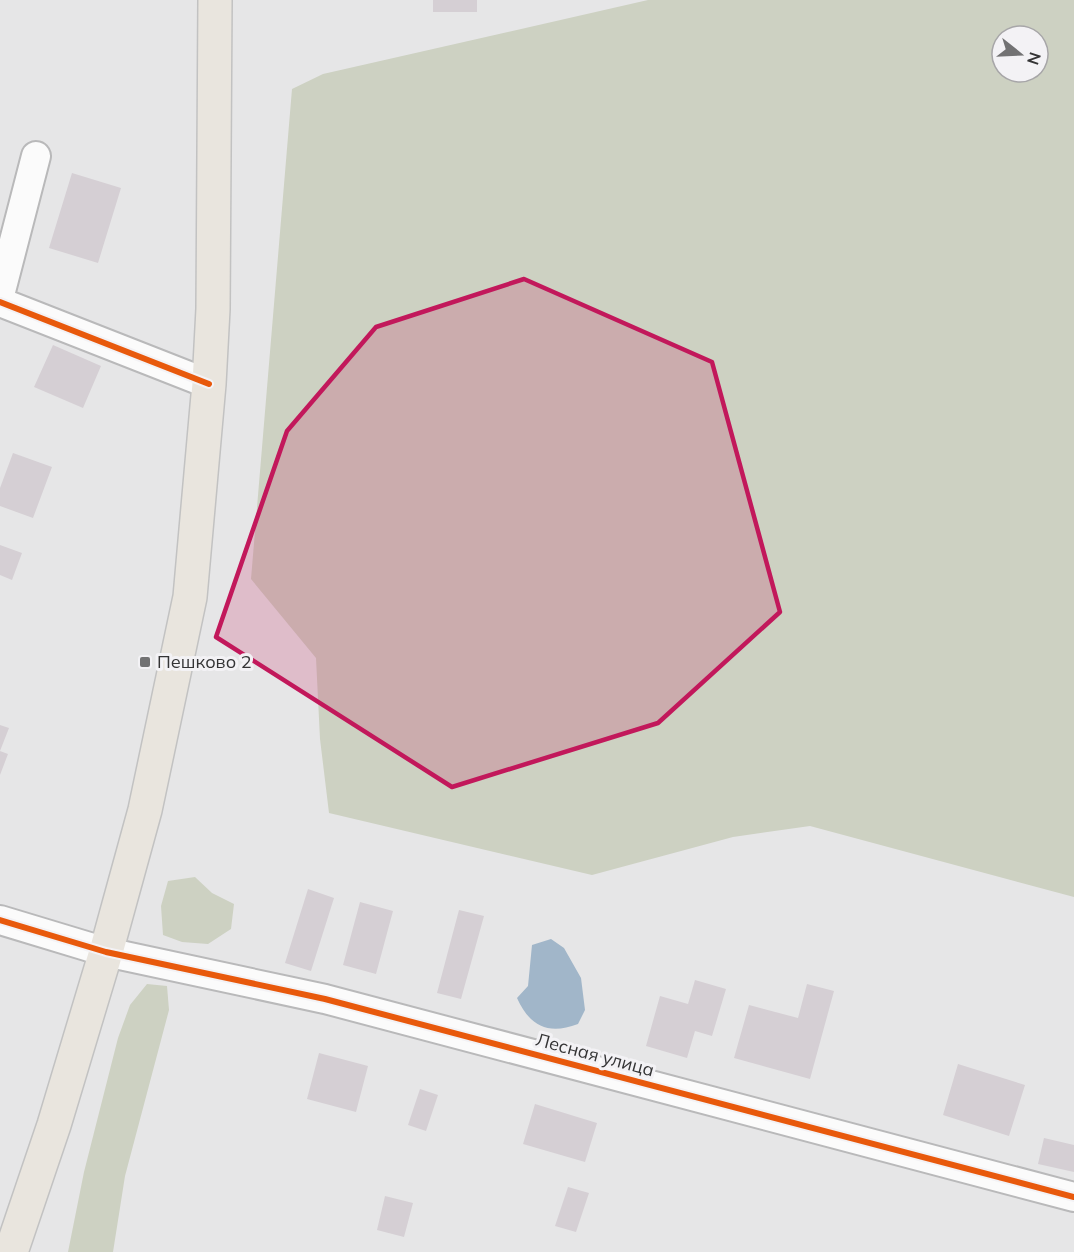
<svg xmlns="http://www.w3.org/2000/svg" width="1074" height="1252" viewBox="0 0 1074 1252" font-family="Mulish,sans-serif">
<rect width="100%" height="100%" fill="#e6e6e7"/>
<path fill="#cdd1c2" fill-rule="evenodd" d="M648 0H1074V897L810 826 733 837 592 875 329 813 320 739 316 658 251 579 292 89 323 74ZM1002 36H1038V72H1002Z
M195 877 212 893 234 904 231 929 208 944 182 942 163 935 161 906 168 881Z
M147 984 167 986 169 1010 125 1176 113 1252H68L84 1172 118 1038 130 1005Z"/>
<path fill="#a1b6c9" d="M551 939 564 948 581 978 585 1010 578 1024C549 1035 530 1027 517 998L528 986 532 945Z"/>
<path fill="#d5cfd4" d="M433 0H477V12H433Z
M72 173 121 188 98 263 49 248Z
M53 345 101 366 83 408 34 387Z
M13 453 52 467 33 518 0 506V488Z
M0 545 22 553 12 580 0 575Z
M0 725 9 728 0 751 8 754 0 775Z
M308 889 334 898 311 971 285 963Z
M360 902 393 911 376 974 343 965Z
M459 910 484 916 461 999 437 993Z
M695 980 726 989 712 1036 695 1031 687 1058 646 1046 660 996 688 1004Z
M807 984 834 991 810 1079 734 1058 749 1005 798 1018Z
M319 1053 368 1066 356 1112 307 1099Z
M958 1064 1025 1085 1009 1136 943 1115Z
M420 1089 438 1095 426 1131 408 1125Z
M535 1104 597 1123 585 1162 523 1144Z
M1044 1138 1074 1145V1172L1038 1164Z
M568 1187 589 1193 576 1232 555 1226Z
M385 1196 413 1203 404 1237 377 1230Z"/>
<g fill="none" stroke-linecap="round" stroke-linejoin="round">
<g stroke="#b9b9ba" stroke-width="32">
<path id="minor" d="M0 295 36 156
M0 302 209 384
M0 920 106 952 325 999 1074 1197"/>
</g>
<g stroke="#c2c2c2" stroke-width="36">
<path id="highway" d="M11 1252 54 1125 106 952 145 810 190 597 209 384 213 309 215 0"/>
</g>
<use href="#minor" stroke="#fbfbfb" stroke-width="28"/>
<use href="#highway" stroke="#e9e5de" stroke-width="33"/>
<g stroke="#f3f2f5" stroke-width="10">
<path id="cycleway" d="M0 302 209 384
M0 920 106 952 325 999 1074 1197"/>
</g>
<use href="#cycleway" stroke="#e8590c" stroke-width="6"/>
</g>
<path fill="#c2185b" fill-opacity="0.2" stroke="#c2185b" stroke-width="4.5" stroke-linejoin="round" d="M524 279 712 362 780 612 658 723 452 787 216 637 287 431 376 327Z"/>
<rect fill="#727273" stroke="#f3f2f5" stroke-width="2" x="139" y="656" width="12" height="12" rx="3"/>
<g text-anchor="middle" stroke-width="6" stroke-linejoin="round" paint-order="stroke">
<g font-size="18" fill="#343435" stroke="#f3f2f5" text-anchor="start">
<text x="157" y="668">Пешково 2</text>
</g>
<g font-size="18" fill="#343435" stroke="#f3f2f5">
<text transform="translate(595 1055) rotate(15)" y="6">Лесная улица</text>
</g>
</g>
<g transform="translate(1020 54) rotate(108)"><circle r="28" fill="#f3f2f5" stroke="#a7a6a8" stroke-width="1.5"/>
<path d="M0-4.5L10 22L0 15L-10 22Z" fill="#727273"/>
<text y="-9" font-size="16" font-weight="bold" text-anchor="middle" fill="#343435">N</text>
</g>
</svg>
